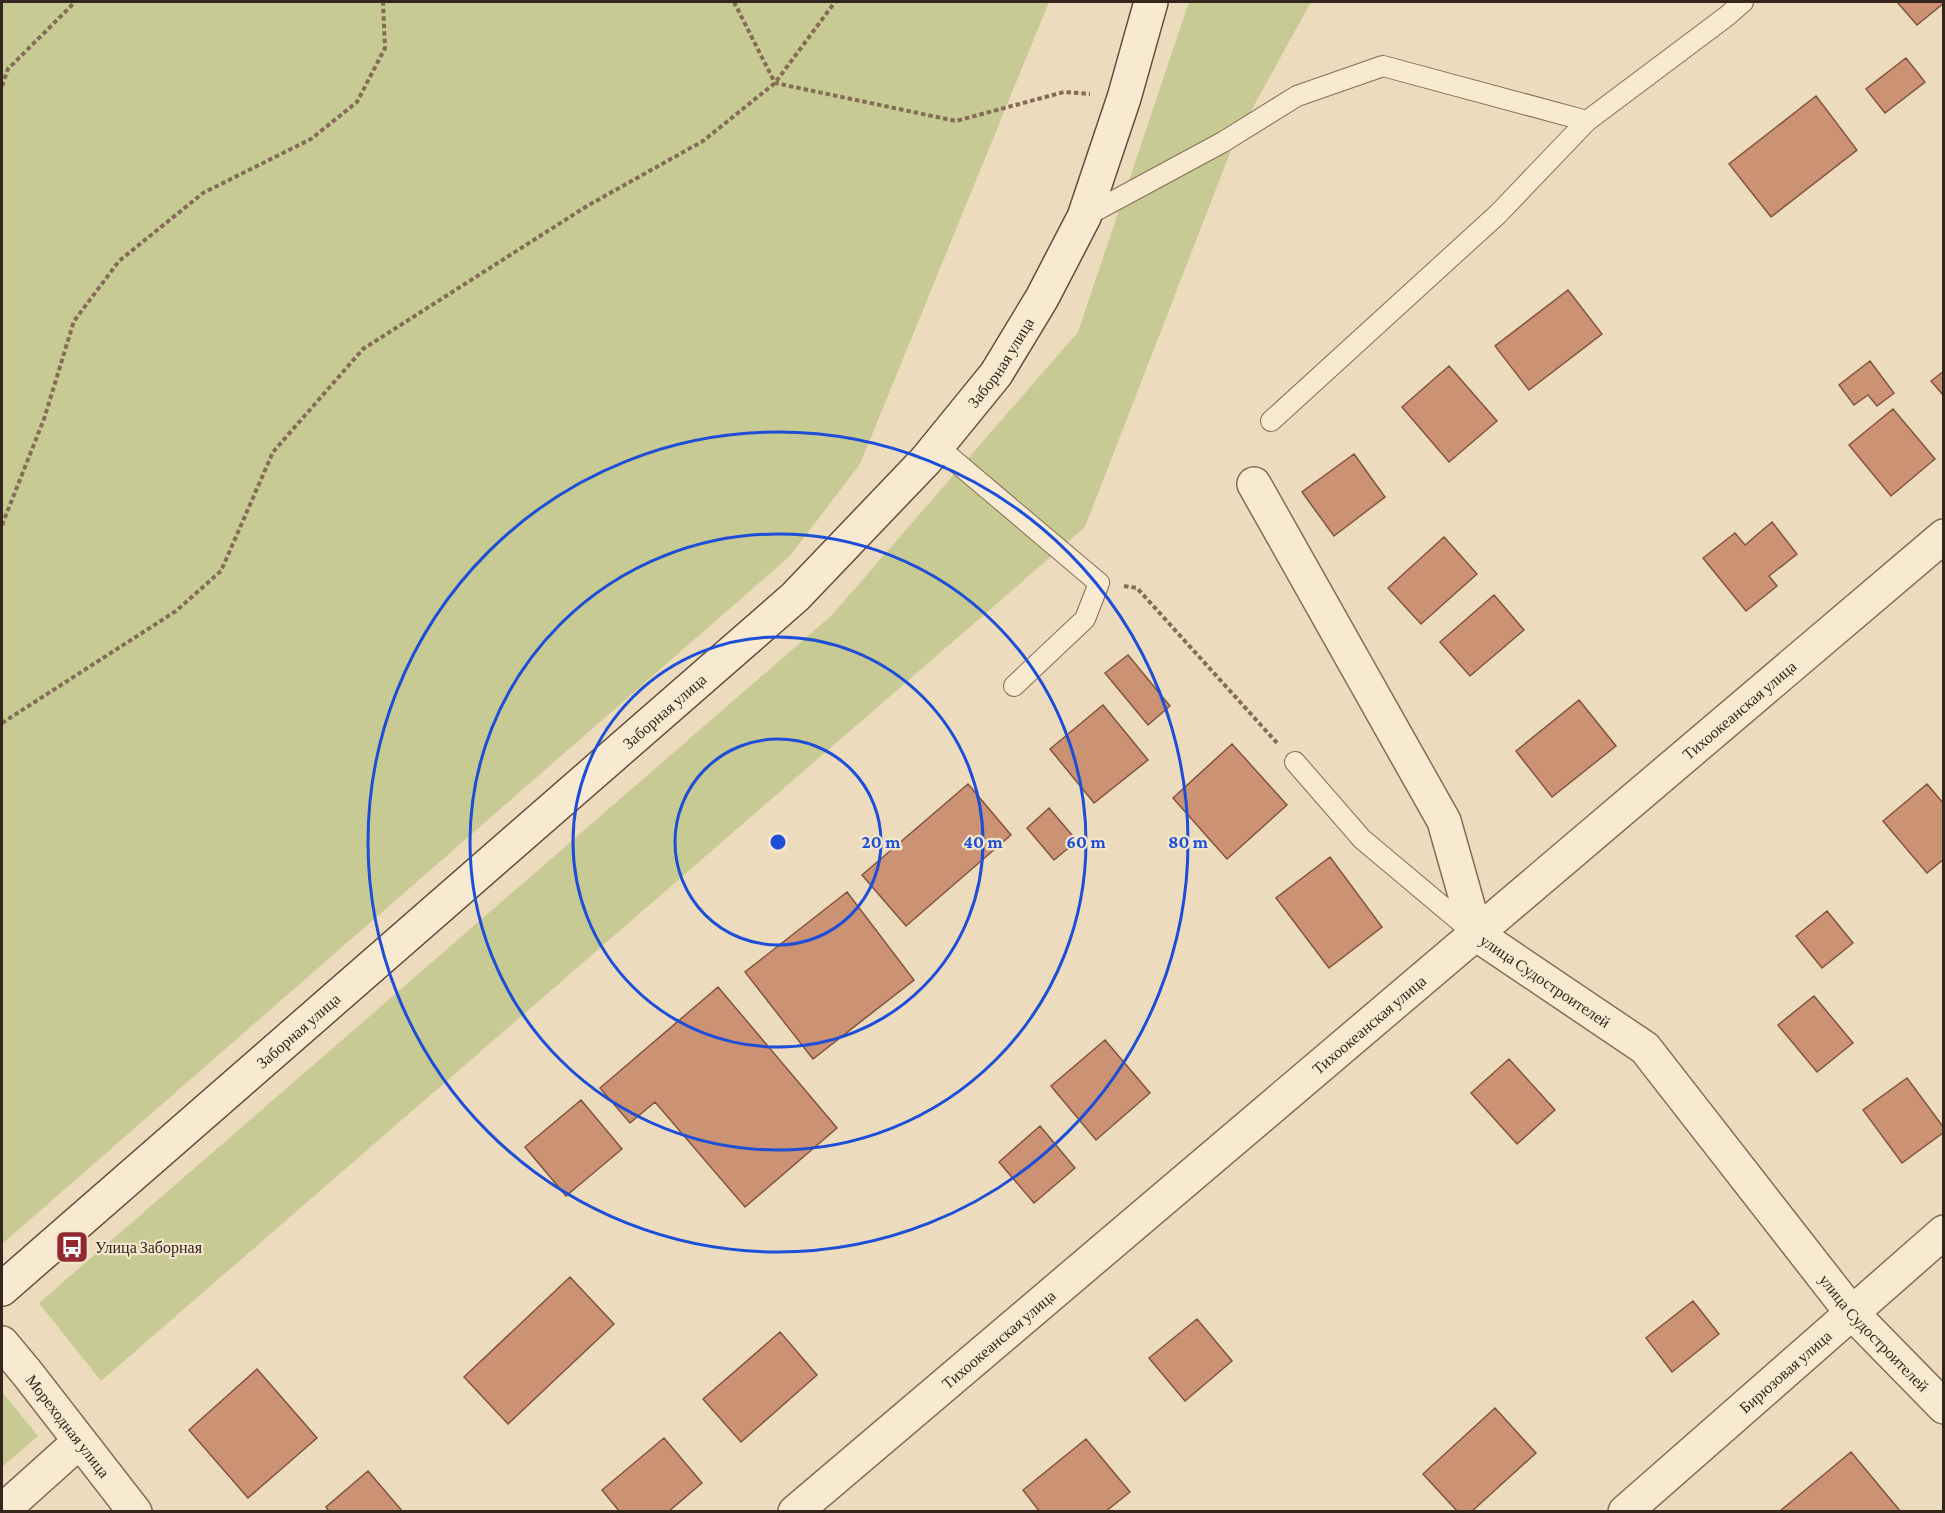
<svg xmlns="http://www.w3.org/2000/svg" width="1945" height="1513" viewBox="0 0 1945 1513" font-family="'Crimson Pro',serif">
<rect width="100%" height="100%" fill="#eddbbe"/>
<path fill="#c8ca93" d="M2 2H1049L860 464 790 556 2 1244Z
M1189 2H1311L1235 140 1085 527 101 1381 39 1303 831 616 1078 332Z
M2 1392 38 1436 2 1467Z"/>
<path fill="#cb9274" stroke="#83543e" stroke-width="1.5" d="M1897 2H1944V3L1917 25Z
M1906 58 1925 82 1885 113 1866 89Z
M1816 96 1857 150 1771 217 1729 164Z
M1568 290 1602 334 1529 390 1495 346Z
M1870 361 1894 393 1877 406 1868 395 1854 405 1839 385Z
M1449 366 1497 421 1449 462 1402 407Z
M1944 371V396L1931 381Z
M1893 409 1935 459 1891 496 1849 445Z
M1354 454 1385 497 1334 536 1302 492Z
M1772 522 1797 554 1769 576 1777 586 1746 611 1703 558 1735 533 1745 545Z
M1444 537 1477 574 1421 624 1388 588Z
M1494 595 1524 630 1470 676 1440 642Z
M1128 655 1170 706 1148 725 1105 673Z
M1579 700 1616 746 1552 797 1516 751Z
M1103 705 1148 760 1094 803 1050 749Z
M1232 744 1287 805 1227 859 1173 798Z
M968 784 1011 835 906 926 862 875Z
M1927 784 1944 804V859L1927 873 1883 821Z
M1049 808 1077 841 1054 860 1027 828Z
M1330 857 1382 927 1329 968 1276 898Z
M847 892 914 980 813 1059 745 972Z
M1827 911 1853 943 1822 968 1796 936Z
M718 987 837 1128 745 1207 655 1102 630 1123 600 1088Z
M1814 996 1853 1043 1817 1072 1778 1025Z
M1105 1040 1150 1093 1096 1140 1051 1086Z
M1509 1059 1555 1110 1517 1144 1471 1093Z
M1907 1078 1944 1128V1132L1902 1163 1863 1110Z
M581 1100 622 1149 566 1196 525 1147Z
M1040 1126 1075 1168 1034 1203 999 1162Z
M570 1277 614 1324 508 1424 464 1377Z
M1693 1301 1719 1334 1672 1372 1646 1338Z
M1197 1319 1232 1361 1185 1401 1149 1358Z
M780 1332 817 1375 741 1442 703 1399Z
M257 1369 317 1438 248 1498 189 1430Z
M1495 1408 1536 1453 1471 1512H1458L1423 1474Z
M664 1438 702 1483 668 1512H620L602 1490Z
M1086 1439 1130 1492 1105 1512H1040L1023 1490Z
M1851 1452 1901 1512H1781L1780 1511Z
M368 1471 403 1512H329L326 1507Z"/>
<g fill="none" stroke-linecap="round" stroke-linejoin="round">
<g stroke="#856c57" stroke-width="22">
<path id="lane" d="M1084 217 1223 142 1297 96 1383 66 1587 121
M1271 421 1498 214 1587 121 1727 16 1743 2
M937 446 1099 583 1085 619 1014 686
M1295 762 1362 839 1474 933"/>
</g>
<g stroke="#856c57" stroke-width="36">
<g id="street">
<path id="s1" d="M1254 484 1444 821 1476 934 1645 1048 1851 1312 1944 1407"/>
<path id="s2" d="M2 1343 27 1373 135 1512"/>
<path d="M2 1511 79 1442"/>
<path id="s3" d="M795 1512 1944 536"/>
<path id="s4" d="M1625 1512 1944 1232"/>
</g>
</g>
<g stroke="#664d3b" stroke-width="36">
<g id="secondary">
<path id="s5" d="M2 1289 795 597 926 460 996 374 1042 298 1084 217 1124 98 1151 2"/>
</g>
</g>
<path stroke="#856c57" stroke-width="4" stroke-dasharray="4.5 3" stroke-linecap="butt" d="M734 2 775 83 956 121 1064 92 1090 94
M2 86 8 69 75 2
M2 525 44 419 74 321 119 261 203 193 311 139 357 102 385 48 383 2
M1124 586 1137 588 1278 744
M2 723 176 611 221 571 273 452 363 349 587 206 703 141 775 83 835 2"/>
<use href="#lane" stroke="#f8e9d1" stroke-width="20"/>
<use href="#street" stroke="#f8e9d1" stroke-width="33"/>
<use href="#secondary" stroke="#f8e9d1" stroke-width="33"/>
</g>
<g fill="none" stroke="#1d4ed8" stroke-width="3">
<circle cx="778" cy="842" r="103"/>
<circle cx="778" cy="842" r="205"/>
<circle cx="778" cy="842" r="308"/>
<circle cx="778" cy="842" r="410"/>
</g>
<defs>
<g id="bus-square" transform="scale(1.725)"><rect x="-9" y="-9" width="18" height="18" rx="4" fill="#932831" stroke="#f4e6cd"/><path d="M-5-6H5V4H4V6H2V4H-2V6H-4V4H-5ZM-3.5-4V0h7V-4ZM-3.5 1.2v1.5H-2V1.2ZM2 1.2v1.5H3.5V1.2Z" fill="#fff"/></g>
</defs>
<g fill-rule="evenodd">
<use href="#bus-square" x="72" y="1247"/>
</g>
<g text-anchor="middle" stroke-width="4.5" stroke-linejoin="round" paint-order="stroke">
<g font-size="16" fill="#34261c" stroke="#f4e6cd">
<text dy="6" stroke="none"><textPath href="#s5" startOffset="1365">Заборная улица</textPath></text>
<text dy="6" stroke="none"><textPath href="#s3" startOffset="1239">Тихоокеанская улица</textPath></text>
<text dy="6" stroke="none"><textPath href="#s5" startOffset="879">Заборная улица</textPath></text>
<text dy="6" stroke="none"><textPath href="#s1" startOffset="588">улица Судостроителей</textPath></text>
<text dy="6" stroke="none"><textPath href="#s3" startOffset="753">Тихоокеанская улица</textPath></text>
<text dy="6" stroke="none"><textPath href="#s5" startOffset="393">Заборная улица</textPath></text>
<text dy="6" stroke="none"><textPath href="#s1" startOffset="1074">улица Судостроителей</textPath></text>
<text dy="6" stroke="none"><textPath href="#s3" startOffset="267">Тихоокеанская улица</textPath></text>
<text dy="6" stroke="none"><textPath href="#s4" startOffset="213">Бирюзовая улица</textPath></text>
<text dy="6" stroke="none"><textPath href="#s2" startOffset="106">Мореходная улица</textPath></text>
</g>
<g font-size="16" fill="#34261c" stroke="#f4e6cd" text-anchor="start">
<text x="95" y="1253">Улица Заборная</text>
</g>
</g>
<circle cx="778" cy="842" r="9" fill="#1d4ed8" stroke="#f4e6cd" stroke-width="3"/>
<g font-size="18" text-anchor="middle" font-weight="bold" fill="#1d4ed8" stroke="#f4e6cd" stroke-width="4.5" stroke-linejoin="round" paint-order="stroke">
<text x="881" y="848">20 m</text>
<text x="983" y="848">40 m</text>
<text x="1086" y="848">60 m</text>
<text x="1188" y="848">80 m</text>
</g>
<rect width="1945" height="1513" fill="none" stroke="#34261c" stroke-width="6"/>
</svg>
